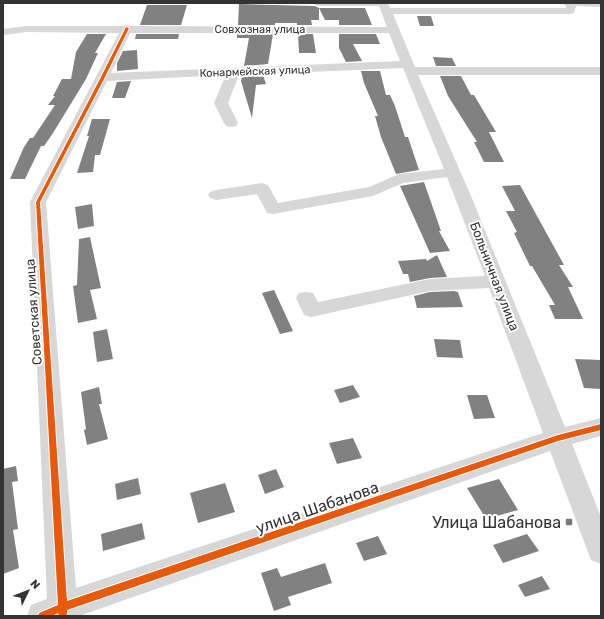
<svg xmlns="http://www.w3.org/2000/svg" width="604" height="619" viewBox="0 0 604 619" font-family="Rubik,sans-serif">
<rect width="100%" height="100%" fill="#fff"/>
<path fill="#818181" d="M239 4 315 6 319 8V20H311L312 25H297V23H275V25H238Z
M147 5H187L181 25H140Z
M319 8H365L372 25H339V20H325Z
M417 16H431L434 26H420Z
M87 34H106L95 53H98L86 79 53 133 44 146H41L25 179H10L24 147 30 138H33L55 105H48L55 96H53L62 79H71L76 52Z
M136 34H179L178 39H135Z
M237 34H273L268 64 244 66 249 38H237Z
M298 34H313L316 53H299Z
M339 34H376L380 44H353L362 61 346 62 339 48Z
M137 50 138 69 117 71V63L123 51Z
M433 57 452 58 456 66H436Z
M361 71H380L386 95H390L395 106 405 137H408L419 170 396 174 381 137 375 116H378L364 83Z
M263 75 266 84 256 85 252 118 241 81 242 76Z
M440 76H461L471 95H474L496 132H489L504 162H484L474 142H477L448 96Z
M131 81 125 98H112L117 82Z
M92 119H110L100 155H95L93 172 77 173 89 136H87Z
M424 182 441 231H439L450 251 430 253 400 186Z
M520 185 564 265H559L573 287H568L583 319H555L549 305H555L532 266H530L514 233 517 232 506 211H515L502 186Z
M92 204 94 226 78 229 75 207Z
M90 237 101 288 90 290 97 319 78 323 73 286 77 285 79 239Z
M437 255 447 277 430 278 410 282 408 274H403L398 261 426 259 427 261Z
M274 290 293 331 280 334 262 293Z
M454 291 458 292 463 307 417 308 414 296 430 292Z
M107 329 113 359 97 362 93 332Z
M434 339 460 340 463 358 437 357Z
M575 359 601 360V389L584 388Z
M353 385 360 397 340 403 334 390Z
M99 387 102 404H99L108 439 87 445 84 430 86 429 81 392Z
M467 395H487L495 418 474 419Z
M353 438 362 458 337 464 329 443Z
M16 466 18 481 12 482 18 529 13 530 19 568 3 574V469Z
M276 469 284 487 265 494 258 475Z
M138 478 141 494 117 500 115 484Z
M499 479 518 510 486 519 467 488Z
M225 483 235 512 198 523 190 493Z
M142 523 145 539 103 551 101 534Z
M527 534 539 551 503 563 493 545Z
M378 536 387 554 364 561 356 543Z
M325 563 332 583 288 597 291 605 274 611 261 573 277 568 281 577Z
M542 576 550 589 525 597 518 585Z"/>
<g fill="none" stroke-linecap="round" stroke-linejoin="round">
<path fill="#d7d7d7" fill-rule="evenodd" d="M312 3H388L390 8H566V6L561 3H601V7L576 6 574 13 570 14H393L415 67H601V75H418L471 196 565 427 601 418V436L572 444 601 517V564L591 560 550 451 79 616H27L31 605 47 599 30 202 119 33 26 32 3 35V29L26 26H123L127 25 131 26 387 27 379 6H317ZM130 33H389L400 61 111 73ZM403 68 444 169 399 174 369 187 278 203 268 185 262 183 216 190 210 192 208 195 210 198 216 200 257 194 267 213 273 214 373 196 403 183 447 177 485 276 430 279 318 302 313 293 306 292 299 293 296 298 304 315 311 317 430 291 489 288 543 433 76 588 46 202 107 81 226 75 214 103 224 123 226 126 231 127 236 126 238 123 228 103 239 75Z"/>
<g stroke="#fff" stroke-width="2">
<path id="cycleway" d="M126 27 129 28 105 77 40 202 67 601 558 435 601 424V430L558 441 67 610V616H59L58 613 52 616H38L39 613 58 605 36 202 101 77Z"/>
</g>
<use href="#cycleway" fill="#e8590c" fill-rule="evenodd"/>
</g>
<rect fill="#7a7a7a" stroke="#fff" stroke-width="1.5" x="565" y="518" width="8" height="8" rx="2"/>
<g text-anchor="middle" stroke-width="4" stroke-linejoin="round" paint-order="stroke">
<g font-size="11" fill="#333" stroke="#fff">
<text x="260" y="33">Совхозная улица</text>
<text transform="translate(255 71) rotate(-2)" y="4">Конармейская улица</text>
</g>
<g font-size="13" fill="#333" stroke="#fff">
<text transform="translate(495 276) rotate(69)" y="5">Больничная улица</text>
<text transform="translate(33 312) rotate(-94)" y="5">Советская улица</text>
</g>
<g font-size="16" fill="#333" stroke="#fff">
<text transform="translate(317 507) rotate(-19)" y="6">улица Шабанова</text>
</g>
<g font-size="16" fill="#333" stroke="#fff" text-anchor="end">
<text x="561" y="528">Улица Шабанова</text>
</g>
</g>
<rect width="604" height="619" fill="none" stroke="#333333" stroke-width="8"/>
<g transform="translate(28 591) rotate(47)" stroke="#ffffff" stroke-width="3" paint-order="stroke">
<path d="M0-3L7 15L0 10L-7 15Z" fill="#333333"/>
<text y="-6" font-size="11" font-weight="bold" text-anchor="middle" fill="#333333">N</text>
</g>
</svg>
